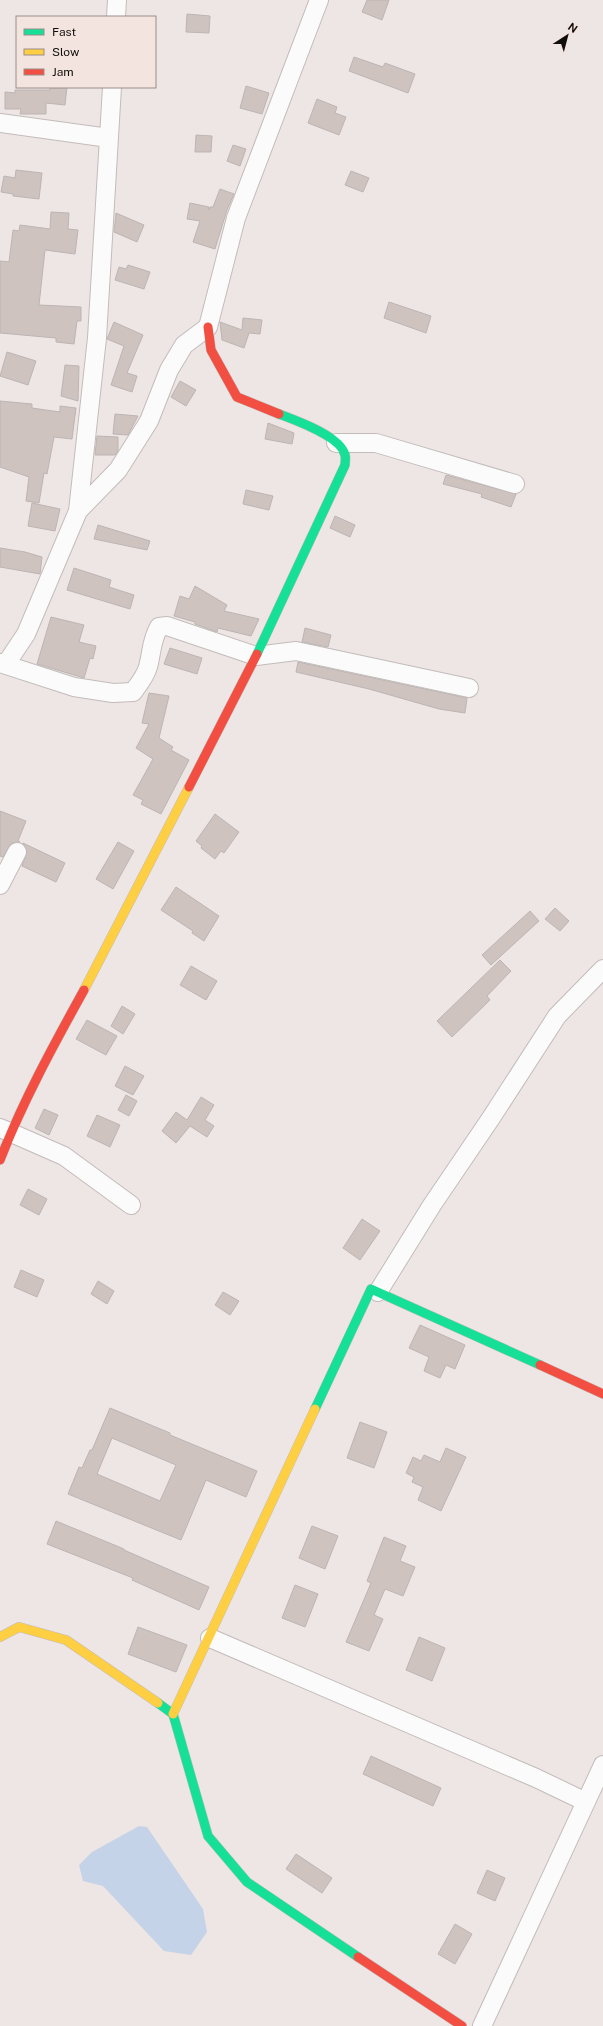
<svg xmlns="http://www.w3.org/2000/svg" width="603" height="2026" viewBox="0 0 603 2026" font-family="'Public Sans',sans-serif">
<rect width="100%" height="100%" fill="#eee6e4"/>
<path fill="#c5d3e8" d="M139 1826 147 1827 203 1909 207 1932 191 1955 164 1951 103 1886 83 1881 79 1865 92 1852Z"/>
<path fill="#cfc3c0" stroke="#bbb5b3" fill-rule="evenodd" d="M367 0H389L382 20 362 12Z
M187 14 210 16 209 33 186 32Z
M354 57 383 67 385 63 415 74 408 93 349 71Z
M246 86 269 93 262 114 240 108Z
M50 87H67L65 105 46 103V114H20L21 109H5V92L15 93V90H50Z
M317 99 337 107 335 113 346 117 339 135 308 123Z
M196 135 212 136 211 152H195Z
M233 145 246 149 240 166 227 161Z
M16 170 42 173 39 199 13 196V194L1 192 4 176 15 178Z
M351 171 369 178 363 192 345 185Z
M220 189 234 194 227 210 215 249 193 242 200 221 187 219 190 203 209 207V210L210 207H213Z
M51 212 69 213 68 229 78 230 75 254 45 250 39 305 81 307V321H77L74 344 56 342V338L0 333V261L9 262 13 230 19 231 20 225 50 229Z
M116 213 144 225 137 242 114 232Z
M128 265 150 272 144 289 115 280 119 267 126 269Z
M389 302 431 316 426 333 384 318Z
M243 318 262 320 260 334 249 333 244 348 222 340 220 322 242 330Z
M114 322 143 335 127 373 137 376 132 392 111 385 124 346 107 339Z
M7 352 36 361 28 385 0 376Z
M65 365 79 366 78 401 61 396Z
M180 381 196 390 186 406 171 397Z
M0 401 32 404V408L60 412V406L76 408 72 439 54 437 47 474 44 473 39 503 26 501 29 477 0 467Z
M115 414 138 416 128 435 113 434Z
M268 423 294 433 292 444 265 439Z
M97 436 118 437V451L115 455H95Z
M446 475 516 494 511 507 481 497 482 494 443 484Z
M246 490 273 496 269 510 243 504Z
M32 503 60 509 55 531 28 526Z
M335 516 355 525 350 537 330 528Z
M98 525 150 541 147 550 94 539Z
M0 548 25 552 42 557 40 574 0 567Z
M74 568 111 580 109 587 134 595 130 609 67 590Z
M195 586 227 605 224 611 259 619 251 636 218 628 217 632 195 624V622L174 616 180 596 189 599Z
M51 617 84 625 79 642 96 646 93 659 90 658 84 678 37 664Z
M305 628 331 635 328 647 302 642Z
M170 648 202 658 197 674 164 664Z
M298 662 467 698 465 713 439 709 369 689 296 672Z
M149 693 169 696 159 738 173 747 171 750 189 760 161 814 141 804 143 800 133 795 153 759 136 748 149 724 142 723Z
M0 811 26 821 18 841 20 842 11 843 3 857 0 856Z
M215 814 239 832 224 853 221 851 215 859 201 848 202 846 196 841Z
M118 842 134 851 113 889 96 879Z
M23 843 65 863 56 882 22 866 27 852Z
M176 887 219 916 204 941 192 933 193 931 161 910Z
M555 908 569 921 560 931 545 919Z
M530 911 539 921 491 965 482 955Z
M500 960 511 971 487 996 490 1000 452 1037 437 1021Z
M191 966 217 981 206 1000 180 985Z
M122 1006 135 1014 123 1034 111 1026Z
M87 1020 117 1036 106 1055 76 1039Z
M125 1066 144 1076 133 1095 115 1086Z
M126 1095 137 1101 129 1116 118 1110Z
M201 1097 214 1105 205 1120 214 1126 207 1137 190 1126 176 1143 162 1131 176 1112 187 1120Z
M44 1109 58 1115 49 1135 35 1128Z
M97 1115 120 1125 110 1147 87 1136Z
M28 1189 47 1199 39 1215 20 1205Z
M362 1219 380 1231 360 1260 343 1248Z
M21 1270 44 1280 37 1297 14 1287Z
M98 1281 114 1291 107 1304 91 1294Z
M223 1292 239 1301 230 1315 215 1305Z
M420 1325 465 1345 455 1369 446 1365 440 1378 424 1371 429 1357 409 1348Z
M110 1408 170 1433V1435L257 1471 246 1497 206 1480 181 1540 68 1494 79 1467 82 1468 90 1450H92ZM112 1438 176 1465 160 1501 97 1474Z
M360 1422 387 1432 374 1468 347 1458Z
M446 1448 466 1457 441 1511 418 1500 423 1487 412 1482 414 1477 406 1473 413 1457 421 1461 424 1455 440 1462Z
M56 1521 124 1549V1550L209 1587 199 1610 132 1580 133 1578 47 1544Z
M312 1526 338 1536 325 1569 299 1558Z
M384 1537 406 1546 400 1561 415 1567 403 1596 385 1589 374 1615 383 1619 369 1651 346 1642 371 1583 367 1581Z
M295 1585 318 1594 305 1627 282 1618Z
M138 1627 187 1645 176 1672 128 1654Z
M419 1637 445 1648 432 1681 406 1670Z
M371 1756 441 1788 433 1806 363 1774Z
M296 1854 332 1878 322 1893 286 1869Z
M487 1870 505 1878 495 1901 477 1893Z
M455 1924 472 1934 455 1964 438 1954Z"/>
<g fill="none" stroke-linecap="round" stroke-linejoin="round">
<g stroke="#c2bcba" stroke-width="20">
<path id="street" d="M116 17 117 0
M0 123 109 138
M336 443H376L515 484
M78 511 118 470 149 421 169 370 184 345 208 327 236 218 319 0
M0 663 74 687 113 693 133 692C139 684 145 677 148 667 152 652 151 641 159 627L167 626 256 656 296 651 469 688
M6 664 26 634 78 511 97 338 112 87
M0 885 17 852
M0 1128 64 1156 131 1205
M378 1292 432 1205 491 1118 557 1016 603 969
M210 1638 536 1778 586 1802
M482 2026 603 1765"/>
</g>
<g stroke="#c2bcba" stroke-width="10">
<path id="fast" d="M257 654 345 465C345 462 346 458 345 455 341 436 295 420 279 414
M315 1409 371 1289 540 1365
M158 1703 173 1714 208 1836 247 1882 358 1957"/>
</g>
<g stroke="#c2bcba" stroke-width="10">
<path id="slow" d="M84 990 189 787
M0 1637 19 1627 66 1640 158 1703
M173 1714 315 1409"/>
</g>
<g stroke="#c2bcba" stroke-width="10">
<path id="jam" d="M208 327 211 350 237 397 279 414
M189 787 257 654
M0 1160C23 1101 53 1046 84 990
M540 1365 603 1394
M358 1957 462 2026"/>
</g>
<use href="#street" stroke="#fcfbfb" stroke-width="18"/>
<use href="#fast" stroke="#16e098" stroke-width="9"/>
<use href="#slow" stroke="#ffcf43" stroke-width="9"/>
<use href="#jam" stroke="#f24e42" stroke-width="9"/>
</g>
<rect x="16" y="16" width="140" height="72" fill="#f3e4df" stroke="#998e8a"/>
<rect x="24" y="29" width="20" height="6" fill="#16e098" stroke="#998e8a"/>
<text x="52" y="36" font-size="12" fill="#110d0b">Fast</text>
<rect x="24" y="49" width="20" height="6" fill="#ffcf43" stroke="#998e8a"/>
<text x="52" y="56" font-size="12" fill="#110d0b">Slow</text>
<rect x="24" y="69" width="20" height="6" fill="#f24e42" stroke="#998e8a"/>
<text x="52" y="76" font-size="12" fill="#110d0b">Jam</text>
<g transform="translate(567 36) rotate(36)" stroke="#f3e4df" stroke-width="3" paint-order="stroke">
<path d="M0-3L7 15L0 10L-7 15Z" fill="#110d0b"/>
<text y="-6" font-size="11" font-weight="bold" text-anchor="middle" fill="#110d0b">N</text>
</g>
</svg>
